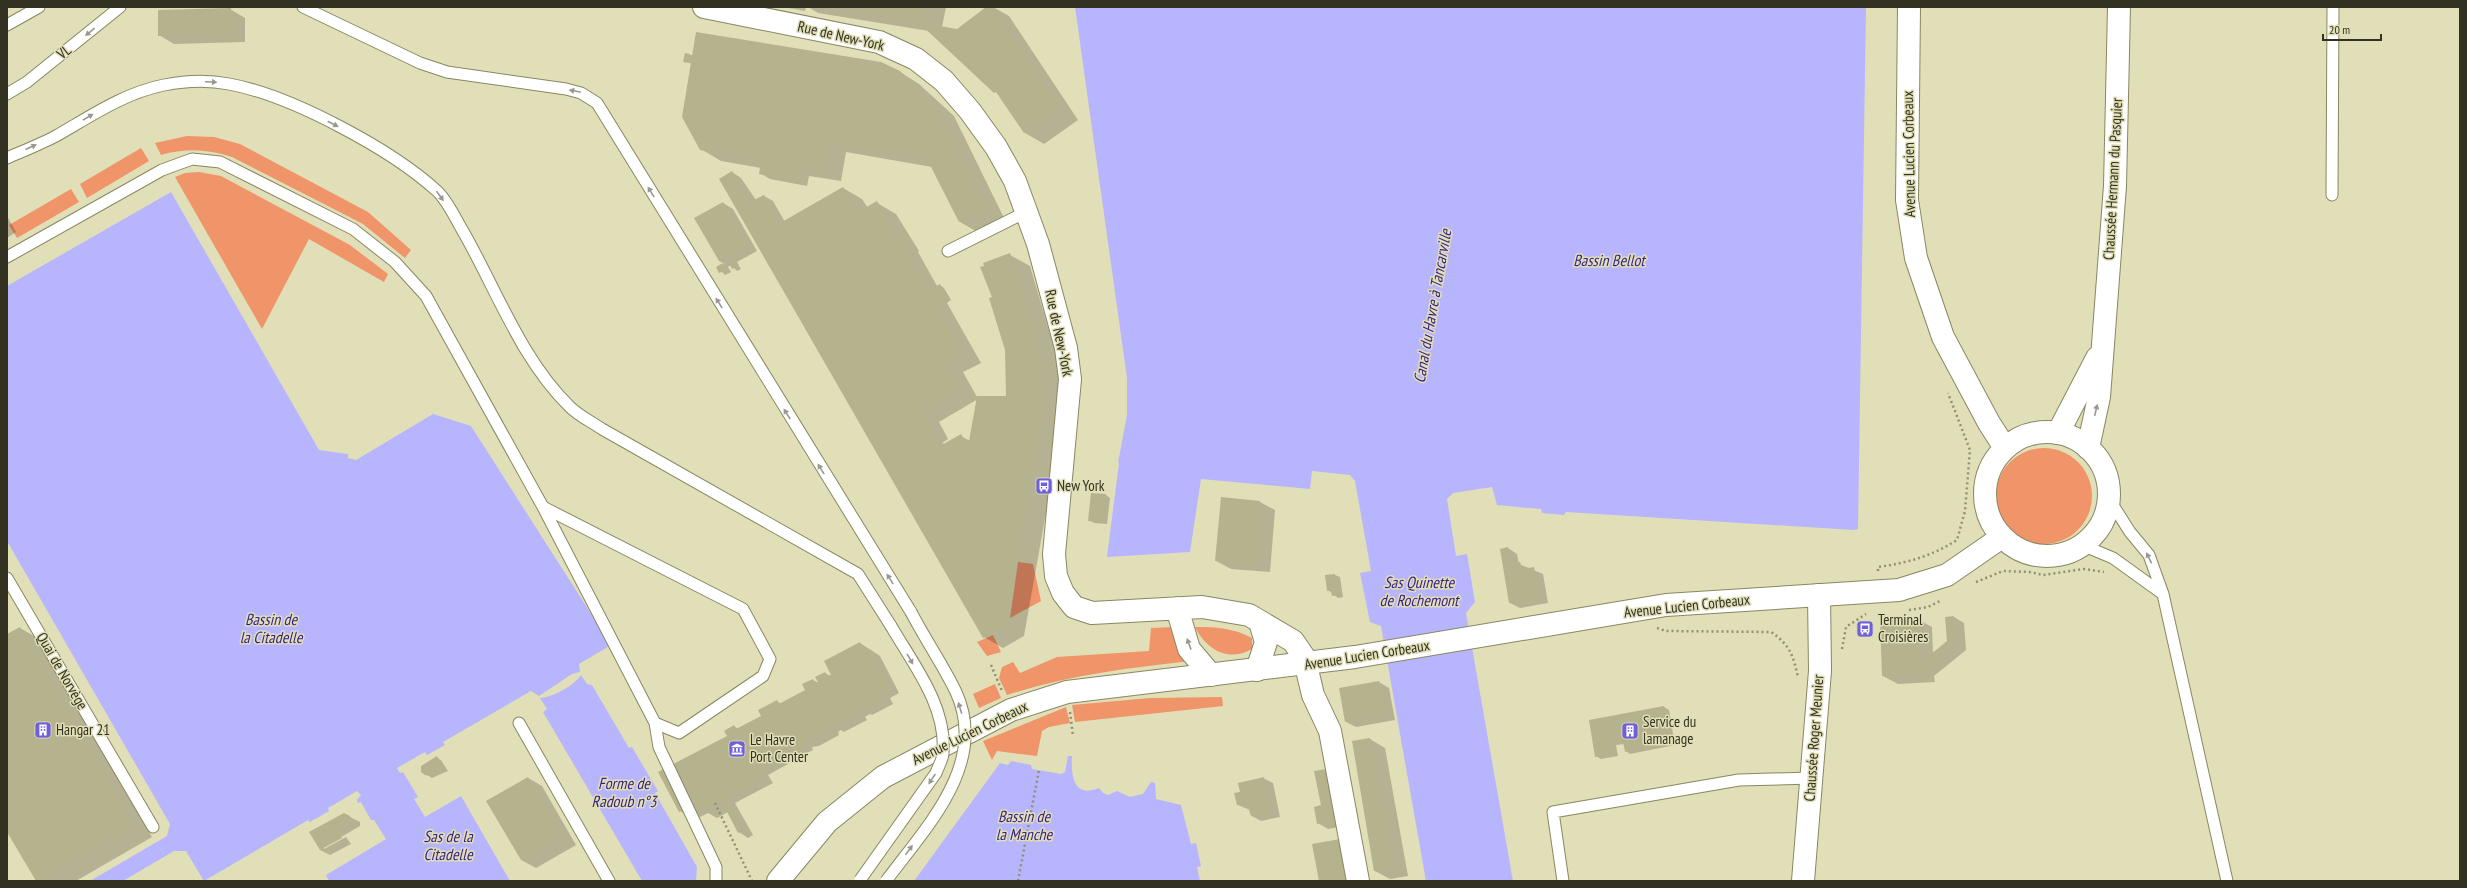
<svg xmlns="http://www.w3.org/2000/svg" width="2467" height="888" viewBox="0 0 2467 888" font-family="'PT Sans Narrow',sans-serif">
<rect width="100%" height="100%" fill="#e1dfb7"/>
<path fill="#f09469" d="M187 136 214 137 240 144 368 212 411 250 405 258 363 224 232 157C207 149 186 148 161 155L155 143Z
M141 148 149 161 87 198 80 184Z
M199 172 221 176 350 245 388 274 384 282 309 239 262 329 175 177 185 173Z
M71 189 79 202 17 238 9 225Z
M1996 496a48 48 0 1 1 96 0a48 48 0 1 1-96 0Z
M1018 562 1033 564 1041 601 1010 618Z
M1173 627 1191 661C1128 668 1068 675 1007 695L999 678 1002 667 1013 662 1020 673 1057 657 1149 651 1151 628Z
M1195 627C1216 627 1234 628 1252 638V649C1228 663 1206 649 1195 627Z
M993 635 1001 652 987 656 977 642Z
M995 684 1001 698 979 708 973 694Z
M1222 697 1223 706 1075 722 1072 705 1150 698Z
M1066 707 1070 723 1049 727 1042 731 1037 756 997 751 992 760 983 741Z"/>
<path fill="#b7b5fe" d="M1075 7H1866L1858 529 1854 530 1566 512 1564 515 1542 513 1541 509 1497 505 1492 487 1453 493 1447 499 1456 556 1467 554 1475 602 1466 613 1513 881H1426L1381 626 1370 622 1360 573 1371 571 1355 481 1350 475 1312 471 1310 489 1201 479 1190 552 1107 557 1119 463H1118L1127 415V378Z
M171 192 319 450 348 454V458L356 460 433 414 471 426 611 645 579 664 580 672 572 674 539 696 531 691 443 742 445 745 427 755 425 752 397 768 400 773 403 772 418 797 414 799 425 817 461 796 510 881H329L326 875 386 839 374 820H371L361 802 358 803 357 800 361 795 357 791 328 808 329 811 310 822 308 820 204 881 186 851H174L123 881H90L167 836 170 824 7 541V286Z
M581 675 587 684 592 685 629 748 632 747 658 791 655 793 697 867 696 881H642L543 712 547 709 540 698C553 697 574 686 581 675Z
M1068 756H1072C1071 775 1073 799 1099 788L1103 793 1108 795 1117 791 1130 797 1143 794 1151 782 1155 783 1156 799 1181 805 1191 844 1196 843 1201 866 1197 867 1200 881H914L1000 763 1008 765 1011 761 1031 765 1032 769 1061 774 1065 772Z"/>
<path fill="#0003" fill-rule="evenodd" d="M784 7H806L805 11Z
M808 7H946L942 27 957 30 988 7H993L1009 16 1078 120 1044 144 1025 133 1000 95 929 31 818 13Z
M230 9 245 18V42L174 44 159 35Z
M690 55 900 72 919 84 954 116 1005 220 979 233 960 222 932 167 846 152 841 181 809 176 807 186 770 179 760 173 761 168 721 161 701 149 692 64 684 61Z
M732 172 741 178 756 200 764 196 773 201 785 222 843 188 862 199 868 208 877 203 896 214 919 251 918 252 937 286 940 285 944 288 951 300 947 303 981 363 963 372 977 397H1007L1006 350 993 298 1010 255 1030 266 1060 368 1062 423 1024 636 1003 648 984 637ZM978 399 970 441 961 436 945 444 942 443 948 439 939 422Z
M723 203 733 209 757 251 737 262 741 269 737 271 731 265 728 267 731 272 725 275 718 268 725 264 719 261Z
M7 216 16 232 7 238Z
M1106 495 1110 498 1107 524 1094 523 1089 520Z
M1222 499 1260 502 1275 510 1270 572 1231 569 1216 561Z
M1508 548 1517 554 1519 564 1543 574 1548 603 1520 608 1510 603Z
M1335 575 1340 577 1343 597 1338 598 1328 590Z
M1954 617 1964 623 1966 650 1934 676 1935 682 1898 684 1883 676 1917 619 1932 627 1933 654 1948 642Z
M20 628 39 639 152 837 76 881H37L7 829V636Z
M860 643 880 656 899 693 890 698 893 704 872 715 870 714 865 717 867 720 844 732 841 730 838 732 839 735 819 746 812 747 813 750 792 761 789 759 786 761 788 764 768 775 773 783 735 803 753 835 748 838 739 832 728 812 717 818 708 813 694 820 680 811 734 726 738 729 762 716 777 701 781 704 806 690 813 680 820 684 825 673 830 676Z
M1379 682 1389 688 1395 720 1356 727 1346 722Z
M1664 707 1669 710 1675 745 1630 754 1626 751 1624 744 1616 745 1618 756 1601 759 1596 756 1590 721Z
M1370 739 1385 748 1408 876 1390 879 1375 871Z
M437 758 441 760 448 771 432 778 424 773Z
M1326 770 1344 826 1328 829 1318 823Z
M528 778 542 786 576 845 536 868 521 860Z
M1263 778 1273 783 1280 817 1261 821 1252 816 1250 810 1238 805 1241 793Z
M344 814 360 822V826L324 847V849L346 837 351 844 330 855 320 850Z"/>
<path fill="#b5b38d" d="M832 7H925L922 23 957 29 986 7H992L1060 109 1024 133 996 92 994 93 918 22Z
M231 8V34L158 36V10Z
M696 32 881 62 900 71 935 104 987 209 959 222 927 159 827 142 822 171 800 167 798 181 759 174 761 160 700 150 682 117Z
M685 53 690 54 689 63 683 62Z
M732 171 752 201 764 195 780 223 843 187 858 212 877 201 898 239 907 234 916 248 906 253 928 291 940 284 947 298 935 304 962 351 944 361 960 388 920 411 940 446 961 434 968 447 977 396H1006L1005 350 989 298 992 297 980 267 984 266 983 263 1010 253 1041 357 1043 411 1005 625 983 638 719 179Z
M723 202 748 245 719 261 694 218Z
M734 259 738 266 732 269 729 263Z
M723 263 727 270 719 273 716 267Z
M1091 493 1106 494 1103 522 1088 521Z
M1221 497 1260 501 1255 564 1215 561Z
M1508 547 1511 564 1520 562 1522 569 1534 567 1539 598 1509 603 1500 549Z
M1335 574 1339 595 1332 596 1331 590 1327 591 1325 575Z
M1954 616 1957 644 1921 674 1882 676 1880 620 1917 618 1920 663 1947 641 1945 617Z
M20 627 134 825 38 881H36L7 832V634Z
M860 642 865 652 870 649 890 687 881 692 884 699 862 711 861 709 856 711 858 714 834 727 833 724 829 726 830 730 808 741 807 739 803 741 804 745 782 756 780 753 777 755 779 759 759 769 764 777 726 797 744 830 738 833 721 800 701 810 697 802 679 812 658 772 727 736 724 731 734 725 736 729 761 716 758 710 777 700 779 704 805 690 802 684 813 679 815 683 818 682 815 677 825 672 827 676 831 675 824 661Z
M1379 681 1386 715 1345 722 1339 688Z
M1664 706 1671 743 1625 752 1623 741 1612 743 1614 754 1595 757 1589 720Z
M1370 738 1393 868 1374 871 1352 741Z
M437 756 444 768 430 776 425 775 421 772V766Z
M1326 769 1335 820 1317 824 1314 807 1321 805 1314 771Z
M528 777 562 836 521 860 486 801Z
M1264 777 1271 812 1251 816 1248 807 1253 806 1251 802 1237 805 1234 793 1240 792 1238 783Z
M344 813 350 816 351 820 336 830 342 838 320 850 309 832Z
M1340 839 1347 881H1319L1312 844Z"/>
<g fill="none" stroke-linecap="round" stroke-linejoin="round">
<g stroke="#898762" stroke-width="13">
<path id="service" d="M303 7 420 63 447 72 566 89 581 93 597 103 911 612
M7 25 39 7
M7 94 27 82 120 7
M7 158C23 151 41 144 56 136 91 116 124 93 164 85 184 81 209 80 229 84 290 95 391 149 437 191 448 201 456 220 464 233 497 291 521 359 570 407 579 416 592 422 602 429L858 574 891 626
M2332 195 2333 7
M948 251 1026 212
M7 257 162 170 192 159 220 162 353 229 395 262 426 296 543 507 655 723 679 733 763 676 770 659 743 609 543 507
M2109 499 2130 532 2149 555 2163 594 2227 881
M2082 545 2113 558 2163 594
M7 578 153 827
M519 723 609 881
M655 723 659 747 716 867V881
M1563 881 1553 812 1739 780 1812 778"/>
</g>
<g stroke="#898762" stroke-width="24">
<path id="minor" d="M704 7 879 42 916 59 944 81 970 111 996 147 1015 181 1038 244 1066 348 1070 379 1054 554 1056 576 1063 593 1074 607 1092 613 1202 607 1249 615 1293 641 1304 657 1313 695 1330 731 1358 881
M2058 433 2097 358
M2088 448 2099 397 2115 186 2119 7
M1177 608 1189 649 1211 675
M1257 670 1266 642 1260 622
M1803 881 1820 671 1819 595"/>
</g>
<g stroke="#898762" stroke-width="24">
<path id="secondary" d="M1909 7 1907 200 1916 258 1943 337 1989 423 2005 448
M1985 494a62 62 0 1 1 124 0a62 62 0 1 1-124 0Z
M778 881 827 822 883 777 1011 710 1067 692 1355 657 1666 605 1899 590 1947 575 2002 537"/>
</g>
<path stroke="#919073" stroke-width="2.5" stroke-dasharray="2 3" stroke-linecap="butt" d="M1878 571V567C1907 563 1932 556 1957 540L1965 511 1970 450 1948 393
M1976 582 2003 571 2030 572 2043 575 2084 569 2104 572
M1909 610 1928 607 1942 600
M1657 628 1666 631 1771 632C1790 645 1793 655 1798 677
M1842 649 1846 627 1866 614
M991 665 1002 691
M1070 712 1073 736
M715 803 752 881
M1018 881 1039 770"/>
<use href="#service" stroke="#fff" stroke-width="11"/>
<use href="#minor" stroke="#fff" stroke-width="22"/>
<use href="#secondary" stroke="#fff" stroke-width="22"/>
<g stroke="#898762" stroke-width="13" stroke-linecap="butt">
<path id="service-bridge" d="M860 880 936 773C938 767 943 759 943 753 947 706 913 664 891 626
M886 881C926 827 989 764 956 692 943 665 925 639 911 612"/>
</g>
<use href="#service-bridge" stroke="#fff" stroke-width="11"/>
</g>
<defs><path id="oneway-solid" d="M-6-.8H1V-3.2L6.5 0L1 3.2V.8H-6Z"/></defs>
<g fill="#999890">
<use href="#oneway-solid" transform="translate(90 32) rotate(141)"/>
<use href="#oneway-solid" transform="translate(211 82) rotate(3)"/>
<use href="#oneway-solid" transform="translate(575 91) rotate(-168)"/>
<use href="#oneway-solid" transform="translate(88 117) rotate(-31)"/>
<use href="#oneway-solid" transform="translate(333 124) rotate(27)"/>
<use href="#oneway-solid" transform="translate(31 147) rotate(-24)"/>
<use href="#oneway-solid" transform="translate(651 192) rotate(-122)"/>
<use href="#oneway-solid" transform="translate(440 196) rotate(54)"/>
<use href="#oneway-solid" transform="translate(719 303) rotate(-122)"/>
<use href="#oneway-solid" transform="translate(2096 410) rotate(-77)"/>
<use href="#oneway-solid" transform="translate(787 414) rotate(-122)"/>
<use href="#oneway-solid" transform="translate(821 469) rotate(-122)"/>
<use href="#oneway-solid" transform="translate(2149 558) rotate(-116)"/>
<use href="#oneway-solid" transform="translate(890 579) rotate(-122)"/>
<use href="#oneway-solid" transform="translate(1189 644) rotate(-110)"/>
<use href="#oneway-solid" transform="translate(910 659) rotate(60)"/>
<use href="#oneway-solid" transform="translate(960 708) rotate(-107)"/>
<use href="#oneway-solid" transform="translate(932 779) rotate(124)"/>
<use href="#oneway-solid" transform="translate(909 850) rotate(-54)"/>
</g>
<defs>
<g id="bus-square" transform="scale(0.9)"><rect x="-9" y="-9" width="18" height="18" rx="4" fill="#6f5fd9" stroke="#e1dfb7"/><path d="M-5-6H5V4H4V6H2V4H-2V6H-4V4H-5ZM-3.5-4V0h7V-4ZM-3.5 1.2v1.5H-2V1.2ZM2 1.2v1.5H3.5V1.2Z" fill="#fff"/></g>
<g id="building-square" transform="scale(0.9)"><rect x="-9" y="-9" width="18" height="18" rx="4" fill="#6f5fd9" stroke="#e1dfb7"/><path d="M-4-6H4V6H1V3H-1V6H-4ZM-2.5-4.3h1.7v1.8h-1.7ZM.8-4.3h1.7v1.8H.8ZM-2.5-1h1.7V.8h-1.7ZM.8-1h1.7V.8H.8Z" fill="#fff"/></g>
<g id="museum-square" transform="scale(0.9)"><rect x="-9" y="-9" width="18" height="18" rx="4" fill="#6f5fd9" stroke="#e1dfb7"/><path d="M0-6L6-3V-2H-6V-3ZM-5-1h2V3h-2ZM-1-1h2V3h-2ZM3-1h2V3H3ZM-6 4H6V6H-6Z" fill="#fff"/></g>
</defs>
<g fill-rule="evenodd">
<use href="#bus-square" x="1044" y="486"/>
<use href="#bus-square" x="1865" y="629"/>
<use href="#building-square" x="43" y="730"/>
<use href="#building-square" x="1630" y="731"/>
<use href="#museum-square" x="737" y="749"/>
</g>
<g text-anchor="middle" stroke-width="3" stroke-linejoin="round" paint-order="stroke">
<g font-size="15" fill="#333222" stroke="#e1dfb7">
<text transform="translate(841 36) rotate(13)" y="5">Rue de New-York</text>
<text transform="translate(64 52) rotate(-39)" y="5">VL</text>
<text transform="translate(1909 154) rotate(-91)" y="5">Avenue Lucien Corbeaux</text>
<text transform="translate(2113 179) rotate(-87)" y="5">Chaussée Hermann du Pasquier</text>
<text transform="translate(1059 333) rotate(78)" y="5">Rue de New-York</text>
<text transform="translate(1687 606) rotate(-6)" y="5">Avenue Lucien Corbeaux</text>
<text transform="translate(1367 655) rotate(-9)" y="5">Avenue Lucien Corbeaux</text>
<text transform="translate(62 671) rotate(60)" y="5">Quai de Norvège</text>
<text transform="translate(970 733) rotate(-26)" y="5">Avenue Lucien Corbeaux</text>
<text transform="translate(1814 738) rotate(-86)" y="5">Chaussée Roger Meunier</text>
</g>
<g font-size="15" fill="#333222" stroke="#e1dfb7" text-anchor="start">
<text x="1057" y="491">New York</text>
<text x="1878" y="625">Terminal<tspan x="1878" dy="17">Croisières</tspan></text>
<text x="1643" y="727">Service du<tspan x="1643" dy="17">lamanage</tspan></text>
<text x="56" y="735">Hangar 21</text>
<text x="750" y="745">Le Havre<tspan x="750" dy="17">Port Center</tspan></text>
</g>
<g font-size="16" font-style="italic" fill="#371f85" stroke="#e1dfb7">
<text x="1609" y="266">Bassin Bellot</text>
<text transform="translate(1432 306) rotate(-80)" y="6">Canal du Havre à Tancarville</text>
<text x="1419" y="588">Sas Quinette<tspan x="1419" dy="18">de Rochemont</tspan></text>
<text x="271" y="625">Bassin de<tspan x="271" dy="18">la Citadelle</tspan></text>
<text x="624" y="789">Forme de<tspan x="624" dy="18">Radoub n°3</tspan></text>
<text x="1024" y="822">Bassin de<tspan x="1024" dy="18">la Manche</tspan></text>
<text x="448" y="842">Sas de la<tspan x="448" dy="18">Citadelle</tspan></text>
</g>
</g>
<rect width="2467" height="888" fill="none" stroke="#333222" stroke-width="16"/>
<path d="M2323 34v6h58v-6" fill="none" stroke="#333222" stroke-width="2"/>
<text x="2329" y="34" font-size="12" fill="#333222" stroke="#e1dfb7" stroke-width="3" paint-order="stroke">20 m</text>
</svg>
